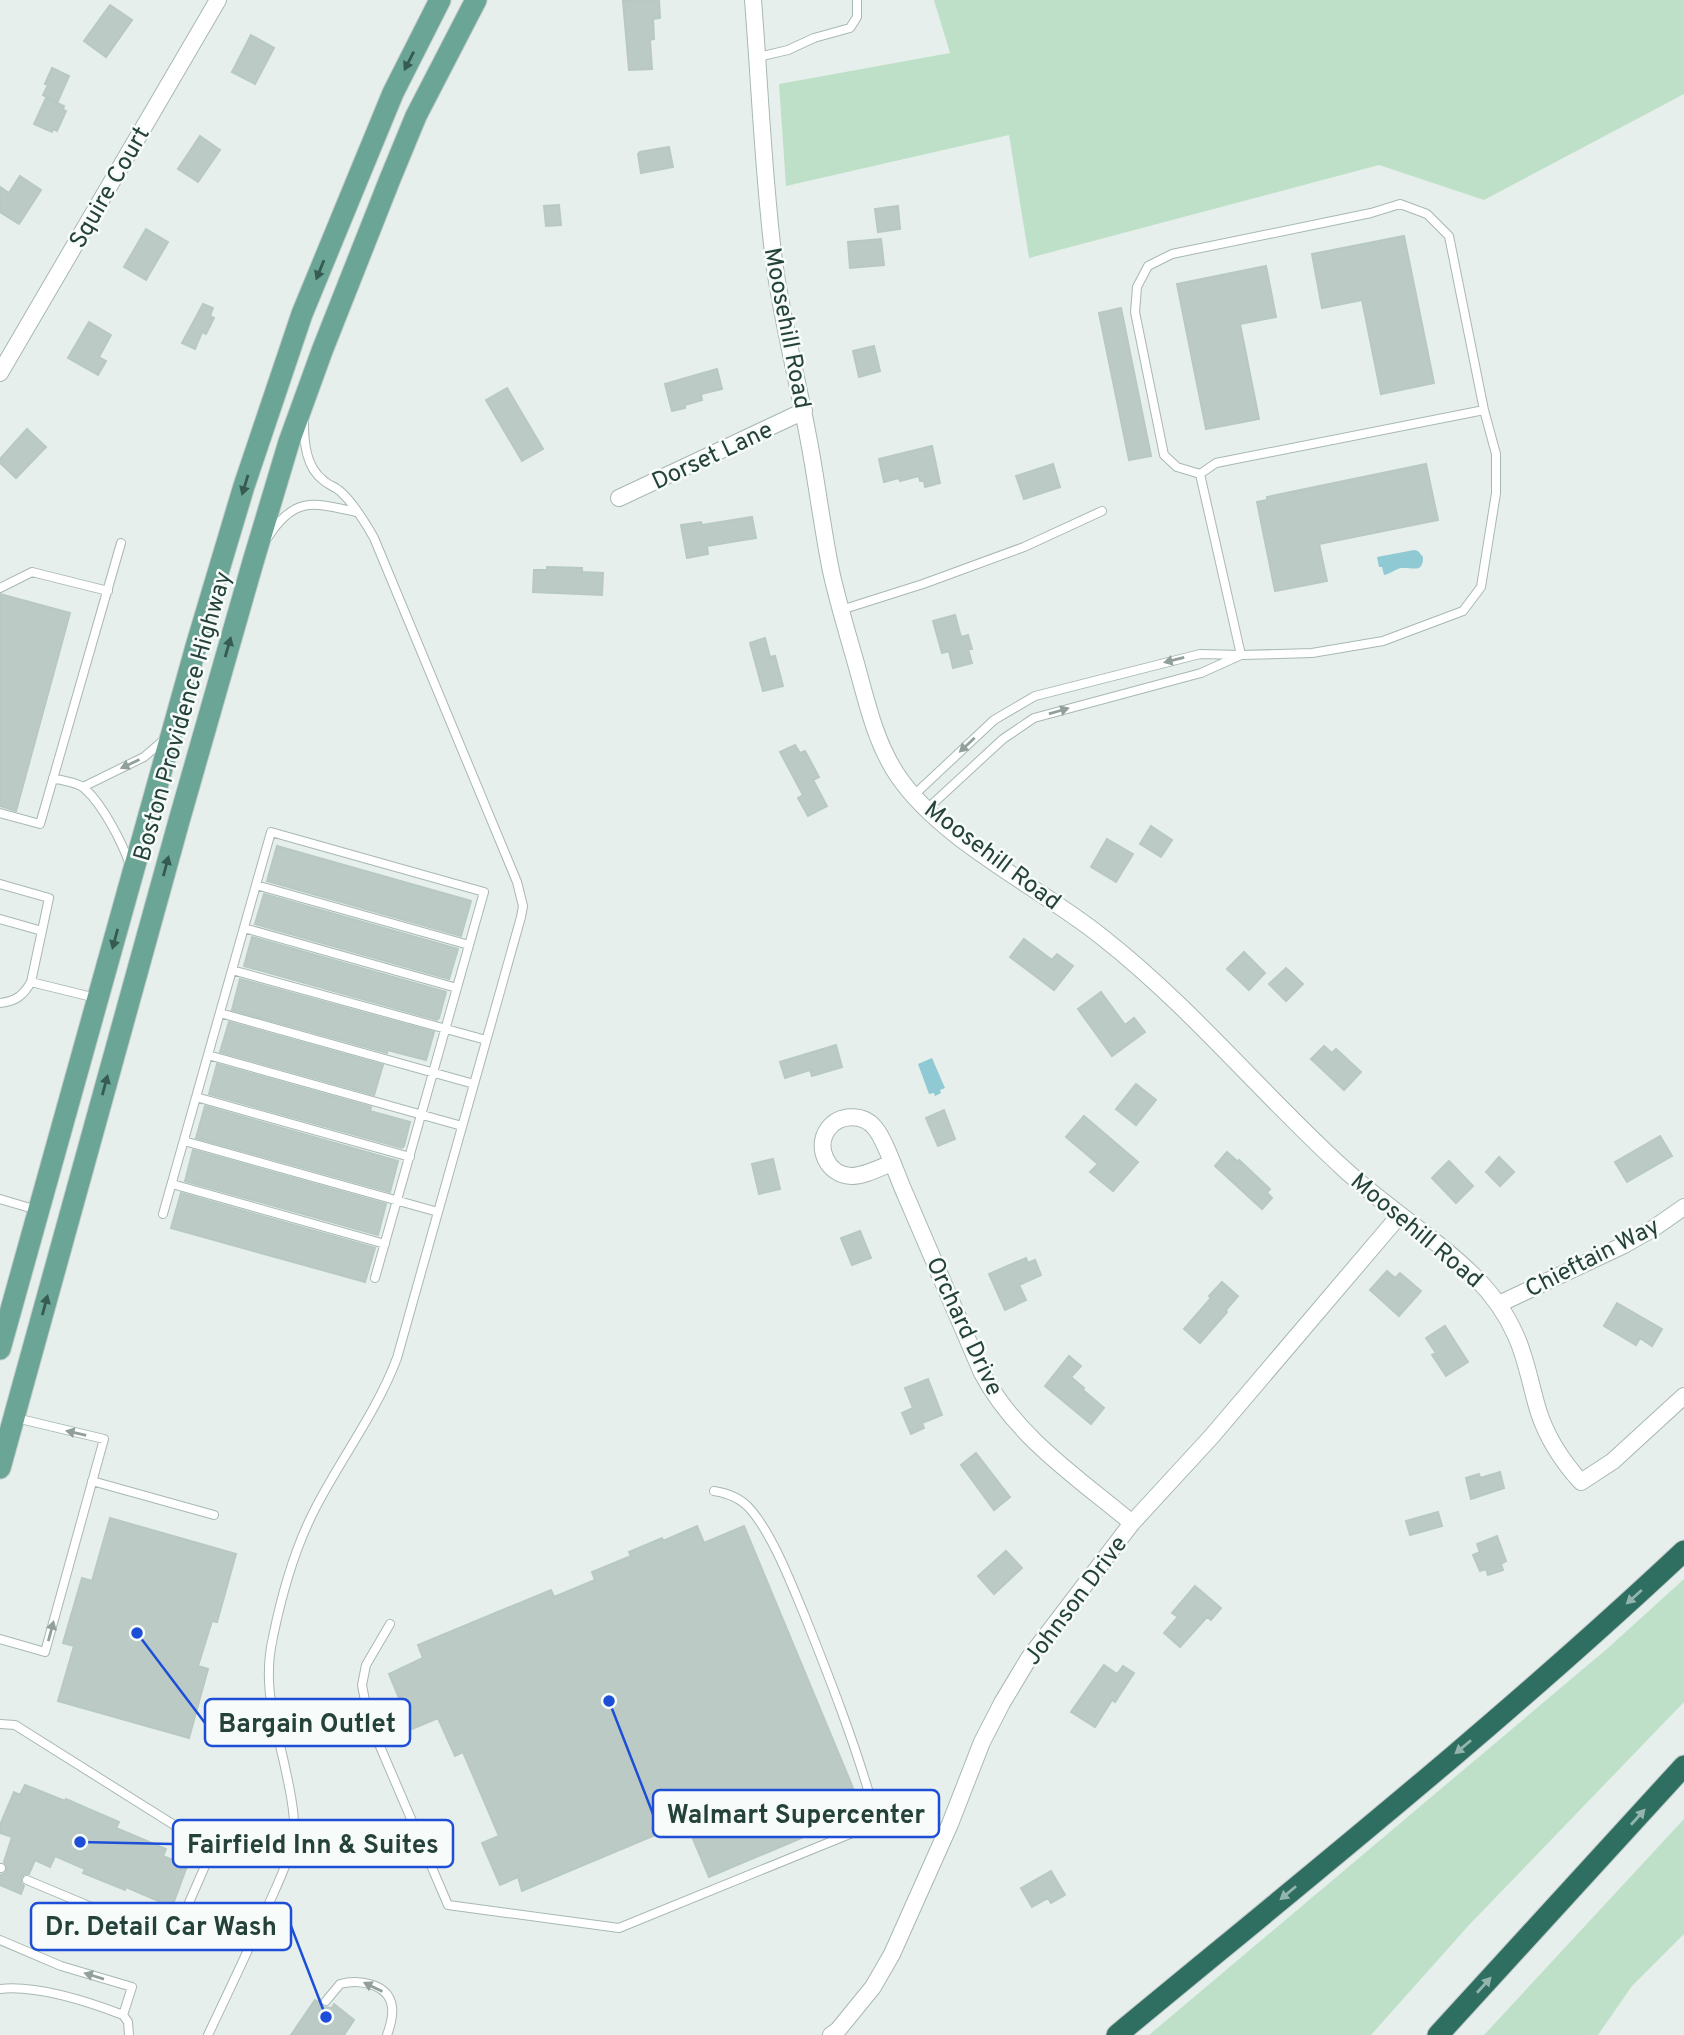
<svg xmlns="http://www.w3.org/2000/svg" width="1684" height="2035" viewBox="0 0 1684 2035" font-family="Overpass,sans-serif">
<rect width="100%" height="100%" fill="#e6efeb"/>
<path fill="#bfe0c8" d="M934 0H1684V94L1484 200 1379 165 1029 258 1009 135 786 186 779 84 950 53Z
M1684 1579V1702L1469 1925 1371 2035H1149L1608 1648Z
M1684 1819V1934L1632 1986 1598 2035H1484Z"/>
<path fill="#8ec9d4" d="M1414 550 1418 551 1423 557C1423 574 1413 567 1401 568 1394 570 1390 574 1384 575L1382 567H1379L1377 557Z
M932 1058 945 1088 940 1090 941 1093 935 1096 934 1093 929 1094 918 1064Z"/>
<path fill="#bbcac4" stroke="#b8c9c2" stroke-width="2" d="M659 0 660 18 653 19 654 39 650 40 652 69 629 70 623 1Z
M110 5 132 20 106 57 84 41Z
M251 35 274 48 255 84 232 72Z
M52 68 69 76 57 103 43 95 48 85 45 84Z
M46 98 64 106 63 110 66 111 57 131 53 129 52 132 34 124Z
M200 136 220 150 198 182 178 169Z
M669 147 673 167 641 173 638 154 640 152Z
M20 176 41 190 19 224 0 212V187L9 193Z
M559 205 561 225 546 226 544 206Z
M898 206 900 229 878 232 875 209Z
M146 229 168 242 146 280 124 267Z
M1404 236 1434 383 1381 394 1362 300 1322 308 1312 254Z
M881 239 884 265 850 268 848 242Z
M1266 266 1276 317 1240 324 1259 419 1206 429 1177 284Z
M203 304 213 308 210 316 214 318 206 334 202 332 195 349 182 343Z
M1121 308 1151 456 1129 460 1099 313Z
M89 322 111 335 99 357 106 361 98 375 68 358Z
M874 346 880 371 859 377 853 351Z
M717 369 722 389 701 394 702 400 685 405V408L672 411 665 384Z
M507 388 543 449 522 461 486 400Z
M27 429 46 447 16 478 0 463V459Z
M932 446 940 483 925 487 924 481H920L919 476 900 481 899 478 884 482 879 459Z
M1053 464 1060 487 1024 499 1016 476Z
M1426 464 1438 520 1319 544 1327 581 1275 591 1257 502 1267 500V497Z
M752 517 756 538 707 546 708 554 687 558 681 525 701 522 702 525Z
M547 567 582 568V572L603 573 602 595 533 592 534 570H547Z
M0 594 70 613 16 811 0 806Z
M955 615 961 637 968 635 972 649H968L972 663 953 668 949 651 942 653 933 621Z
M765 638 770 657 775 656 783 686 763 691 750 643Z
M795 745 800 753 805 751 819 777 813 780 827 806 808 816 798 798 803 795 780 752Z
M1151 826 1172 840 1161 857 1140 844Z
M1107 839 1133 854 1116 882 1091 867Z
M277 846 471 901 461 936 267 881Z
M264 894 458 949 449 979 255 924Z
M252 937 446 992 439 1018 437 1020 244 966Z
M1024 939 1052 960 1057 954 1073 966 1054 990 1010 957Z
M1244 952 1265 973 1249 990 1227 969Z
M1286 968 1303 984 1286 1001 1269 984Z
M240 979 434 1032 426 1060 387 1050V1053L232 1010Z
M1101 992 1125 1025 1134 1018 1145 1032 1112 1056 1078 1009Z
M229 1022 383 1065 374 1095 220 1052Z
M836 1045 842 1067 812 1076 810 1070 785 1078 780 1062Z
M1324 1046 1332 1053 1336 1049 1361 1072 1344 1090 1311 1059Z
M217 1064 371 1107 370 1111 410 1122 404 1146 402 1148 209 1094Z
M1136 1084 1156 1100 1136 1125 1116 1109Z
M205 1106 398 1161 390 1192 196 1138Z
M944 1110 955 1139 938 1146 926 1118Z
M1084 1116 1138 1162 1113 1191 1090 1172 1098 1164 1066 1137Z
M1660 1136 1672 1156 1627 1182 1615 1162Z
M193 1150 386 1204 378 1235 185 1181Z
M1227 1152 1238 1162 1239 1160 1270 1189 1267 1193 1272 1198 1262 1209 1215 1166Z
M1499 1157 1514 1172 1500 1186 1486 1172Z
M773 1159 780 1189 759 1194 752 1164Z
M1449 1161 1473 1186 1456 1203 1432 1178Z
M181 1193 375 1248 365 1282 171 1228Z
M860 1231 871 1258 852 1265 841 1238Z
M1026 1258 1028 1263 1035 1260 1041 1275 1019 1285 1026 1300 1005 1310 989 1274Z
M1387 1271 1395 1278 1400 1273 1421 1291 1399 1316 1370 1290Z
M1222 1282 1238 1296 1226 1310 1227 1312 1200 1343 1184 1329 1211 1298 1209 1296Z
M1617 1303 1662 1329 1652 1346 1640 1338 1636 1345 1604 1326Z
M1445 1326 1468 1362 1446 1376 1432 1355 1436 1353 1426 1338Z
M1069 1356 1081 1366 1071 1377 1084 1388 1083 1390 1104 1408 1091 1424 1045 1386Z
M928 1379 942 1415 922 1423 924 1428 911 1434 902 1413 913 1408 905 1388Z
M976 1453 1010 1497 994 1510 961 1465Z
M1500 1472 1504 1488 1471 1499 1466 1478 1479 1474 1480 1478Z
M1438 1512 1442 1526 1410 1535 1406 1521Z
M110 1518 236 1554 217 1622 212 1621 198 1666 208 1669 189 1738 58 1701 74 1646 63 1643 82 1578 92 1581Z
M697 1526 704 1543 744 1526 863 1812 709 1877 686 1822 522 1891 518 1877 500 1885 482 1843 499 1836 463 1752 455 1756 438 1718 412 1729 389 1674 423 1658 418 1645 551 1590 554 1597 595 1580 592 1572 631 1556 629 1552 662 1538 663 1541Z
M1497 1536 1506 1561 1501 1564 1503 1570 1488 1575 1486 1569 1480 1571 1473 1555 1480 1552 1477 1544Z
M1006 1551 1022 1568 994 1594 978 1576Z
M1195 1586 1221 1608 1211 1620 1207 1617 1180 1647 1164 1633 1178 1617 1172 1613Z
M1104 1665 1117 1674 1123 1666 1134 1673 1115 1702 1112 1700 1095 1727 1071 1712Z
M25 1785 65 1801 66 1799 119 1822 116 1828 166 1849 163 1856 187 1866 172 1907 126 1887 125 1890 83 1873 85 1869 55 1856 50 1867 35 1860 29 1874H24L21 1878V1883L24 1886 21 1894 0 1885V1875L5 1873 7 1869 4 1862 12 1837 0 1833V1825L14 1792 20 1795Z
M1051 1871 1065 1895 1051 1903 1048 1898 1032 1907 1021 1888Z
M315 2000 318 2002 320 2000V2004L324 2007 332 2008 334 2004 354 2020 344 2035H291Z"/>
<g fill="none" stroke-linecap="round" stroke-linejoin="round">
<g stroke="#a8b8b2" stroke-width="10">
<path id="lane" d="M758 57 788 50 814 38 850 28 857 17V0
M1400 204 1427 214 1449 236 1484 410 1496 454V493L1481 587 1463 611 1383 641 1312 653 1241 655 1200 474 1177 467 1164 455 1135 312 1137 287 1148 266 1172 254 1371 213Z
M1200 474 1216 463 1484 410
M268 537C295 495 315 503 356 512
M0 588 32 572 108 591
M841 610 923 584 1024 547 1102 511
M53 778C62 781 78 782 85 789 103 805 122 842 130 865
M83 787 144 757 165 739
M914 795 994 720 1035 696 1200 654 1241 655
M927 809 1003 739 1034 718 1201 673 1241 655
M0 813 40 824 121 543
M0 884 49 898 31 982C23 996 16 1001 0 1003
M256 885 469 945
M0 919 42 931
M244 928 457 988
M232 970 486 1040
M31 982 96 998
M220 1013 474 1084
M208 1055 462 1126
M196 1097 410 1157
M184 1141 438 1212
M172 1184 385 1244
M0 1199 37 1210
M163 1214 271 832 484 892 375 1278
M92 1481 214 1515
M390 1624 366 1665 362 1685 366 1706 376 1737 448 1905 619 1928 862 1829 874 1810C855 1743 830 1679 804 1614 791 1583 773 1536 751 1510 742 1499 727 1493 714 1491
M0 1639 45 1652 104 1439 16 1418
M0 1724 15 1725 190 1835 203 1851 205 1866 181 1921 161 1933 144 1929 27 1880
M0 1868H1
M0 1940 61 1966 132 1987 123 2015 128 2022 129 2035
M0 1989C36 1985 89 2002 123 2015
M326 2001 340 1984C358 1979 389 1983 392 2007 393 2015 390 2027 387 2035
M208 2035C227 1995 246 1955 264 1915 276 1886 293 1857 294 1825 294 1806 289 1786 285 1767 275 1721 262 1685 273 1637 282 1593 295 1547 316 1507 342 1457 377 1411 397 1358L521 917 523 906 517 882 374 538C365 522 355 505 341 492 336 487 328 485 323 480 306 467 304 443 304 423"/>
</g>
<g stroke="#a8b8b2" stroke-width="18">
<path id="street" d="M753 0C760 87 763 174 774 261 783 329 802 396 813 464 819 500 824 536 831 571 838 603 848 635 857 667 867 703 876 744 898 776 943 842 1040 887 1102 937 1190 1006 1261 1093 1343 1168 1385 1207 1435 1237 1475 1277 1492 1294 1506 1313 1516 1336 1527 1360 1531 1388 1539 1413 1548 1440 1562 1461 1581 1482L1613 1461 1684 1396
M0 373 218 0
M619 498 804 411
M892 1163C879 1168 864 1176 851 1176 827 1175 815 1147 828 1129 839 1114 863 1113 875 1128 886 1141 898 1179 906 1196 931 1255 957 1314 982 1373 1016 1437 1078 1478 1132 1523
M1499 1304 1624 1245 1654 1228 1684 1207
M831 2035 838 2030 873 1987 892 1954 950 1824 982 1742 1002 1703 1029 1658 1132 1523 1212 1436 1399 1216"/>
</g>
<g stroke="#c2cac8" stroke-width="23">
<path id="primary" d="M0 1349 197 643 244 486 302 314 393 93 440 0
M0 1468 179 821 253 562 289 442 322 351 390 179 416 116 476 0"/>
</g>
<g stroke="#c2cac8" stroke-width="23">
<path id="highway" d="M1117 2035C1308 1877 1503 1721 1684 1551
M1438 2035 1684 1766"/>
</g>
<use href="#lane" stroke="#fff" stroke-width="8"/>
<use href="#street" stroke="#fff" stroke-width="16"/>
<use href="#primary" stroke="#6aa596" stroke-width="21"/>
<use href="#highway" stroke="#2f6f62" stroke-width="21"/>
</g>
<defs><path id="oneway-solid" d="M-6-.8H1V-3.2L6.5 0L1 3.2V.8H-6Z" transform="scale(1.75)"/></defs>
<g fill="#365b51">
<use href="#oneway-solid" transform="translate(409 61) rotate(117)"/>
<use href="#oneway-solid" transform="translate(320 270) rotate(112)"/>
<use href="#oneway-solid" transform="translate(245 485) rotate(107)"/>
<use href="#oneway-solid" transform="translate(228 647) rotate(-74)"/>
<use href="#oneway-solid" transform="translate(166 866) rotate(-75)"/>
<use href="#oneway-solid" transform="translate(115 939) rotate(105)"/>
<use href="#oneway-solid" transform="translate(105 1085) rotate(-75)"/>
<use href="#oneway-solid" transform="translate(45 1305) rotate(-75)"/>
</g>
<g fill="#92a09c">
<use href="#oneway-solid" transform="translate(1174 660) rotate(166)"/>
<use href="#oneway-solid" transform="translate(1059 711) rotate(-16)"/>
<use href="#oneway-solid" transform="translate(967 745) rotate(137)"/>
<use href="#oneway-solid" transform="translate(130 764) rotate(155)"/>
<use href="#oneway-solid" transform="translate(76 1433) rotate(-167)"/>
<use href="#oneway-solid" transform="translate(51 1631) rotate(-75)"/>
<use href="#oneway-solid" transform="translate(94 1976) rotate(-163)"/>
<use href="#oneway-solid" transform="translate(373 1987) rotate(-154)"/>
</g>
<g fill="#93b5ae">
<use href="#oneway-solid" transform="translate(1634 1597) rotate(138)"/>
<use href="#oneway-solid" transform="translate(1463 1747) rotate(140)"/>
<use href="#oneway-solid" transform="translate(1638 1817) rotate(-48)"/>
<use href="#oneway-solid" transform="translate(1288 1893) rotate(140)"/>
<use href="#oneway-solid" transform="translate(1484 1985) rotate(-48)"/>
</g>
<g text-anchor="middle" stroke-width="5" stroke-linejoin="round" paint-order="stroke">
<g font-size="24" fill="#24423a" stroke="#f7fbf9">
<text transform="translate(109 187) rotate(-60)" y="8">Squire Court</text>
<text transform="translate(788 328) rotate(79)" y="8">Moosehill Road</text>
<text transform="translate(712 455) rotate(-25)" y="8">Dorset Lane</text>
<text transform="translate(182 716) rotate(-74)" y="8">Boston Providence Highway</text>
<text transform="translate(993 855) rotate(37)" y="8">Moosehill Road</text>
<text transform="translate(1417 1230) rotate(40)" y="8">Moosehill Road</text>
<text transform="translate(1592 1257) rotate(-27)" y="8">Chieftain Way</text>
<text transform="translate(965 1326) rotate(65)" y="8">Orchard Drive</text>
<text transform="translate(1075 1600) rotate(-53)" y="8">Johnson Drive</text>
</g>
</g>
<path fill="none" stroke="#1d4ed8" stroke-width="2.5" d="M137 1633L205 1723M609 1701L653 1814M80 1842L173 1844M326 2017L291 1926"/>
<g fill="#1d4ed8" stroke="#f7fbf9" stroke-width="2.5">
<circle cx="137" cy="1633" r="7"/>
<circle cx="609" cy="1701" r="7"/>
<circle cx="80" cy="1842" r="7"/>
<circle cx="326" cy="2017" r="7"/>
</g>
<g fill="#f7fbf9" stroke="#1d4ed8" stroke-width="2.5">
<rect x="205" y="1699" width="205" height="47" rx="7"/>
<rect x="653" y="1790" width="286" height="47" rx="7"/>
<rect x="173" y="1820" width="280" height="47" rx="7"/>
<rect x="31" y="1903" width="260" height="47" rx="7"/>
</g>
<g font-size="26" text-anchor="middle" font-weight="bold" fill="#24423a">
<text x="307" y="1732">Bargain Outlet</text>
<text x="796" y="1823">Walmart Supercenter</text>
<text x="313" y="1853">Fairfield Inn &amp; Suites</text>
<text x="161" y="1935">Dr. Detail Car Wash</text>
</g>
</svg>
